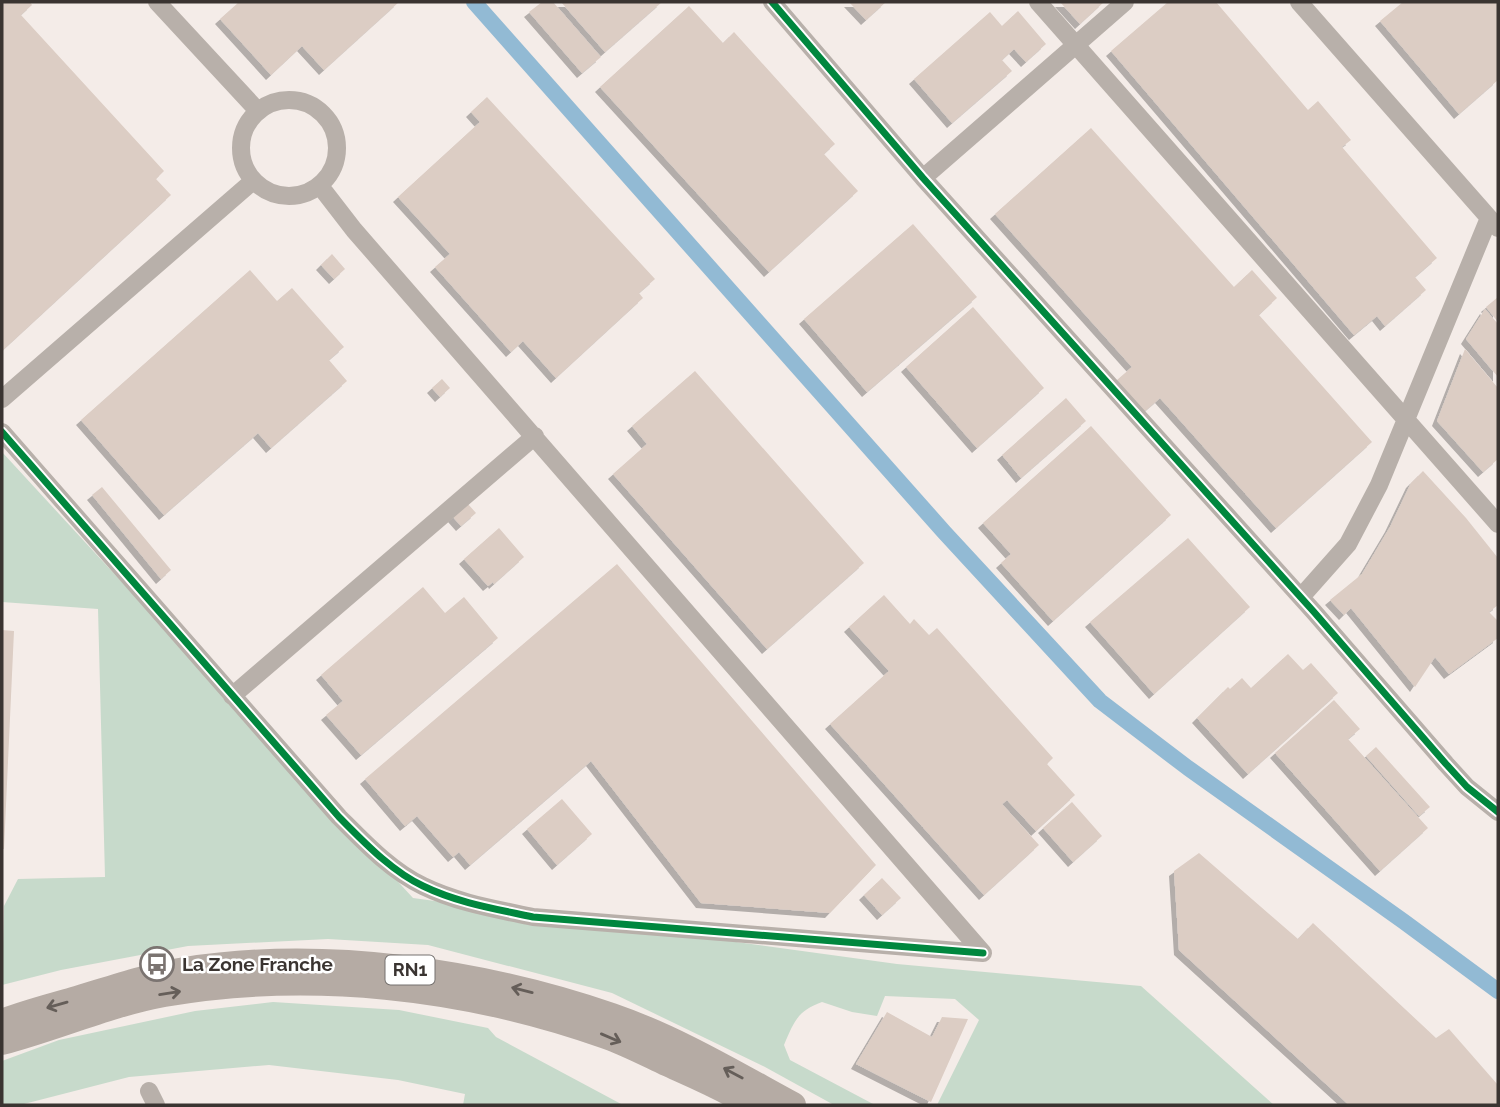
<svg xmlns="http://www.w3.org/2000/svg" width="1500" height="1107" viewBox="0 0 1500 1107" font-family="Raleway,sans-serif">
<defs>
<filter id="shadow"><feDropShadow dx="-5" dy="5" stdDeviation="0" flood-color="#0004"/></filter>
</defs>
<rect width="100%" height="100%" fill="#f4ece8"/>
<path fill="#c7dacb" d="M2 452 413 898 897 964 1141 986 1274 1105H937L979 1020 955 999 885 996 877 1016 852 1012 822 1002C797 1011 794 1022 784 1045L790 1060 875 1105H834L765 1067 612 993 428 945 328 939 188 946 61 970 2 985 4 906 18 879 105 877 98 609 2 602Z
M273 1002 399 1010 488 1028 496 1037 623 1105H463L465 1094 398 1080 269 1065 129 1077 20 1105H2V1061L59 1040 195 1011Z"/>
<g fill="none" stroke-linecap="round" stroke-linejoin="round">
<path stroke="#92bad4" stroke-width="16" d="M474 2 944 532 1100 701 1188 768 1403 921 1498 991"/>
</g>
<path fill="#dccdc4" filter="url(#shadow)" d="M2 2H30L32 5 21 15 164 171 156 179 171 195 2 351Z
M239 2H399L324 70 302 46 271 75 220 19Z
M542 2H553L601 57 582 73 529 12Z
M561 2H662L605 52Z
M849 2H886L866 20Z
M1060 2H1104L1080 24Z
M1168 2H1216L1308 110 1318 101 1351 140 1342 147 1437 258 1415 277 1426 290 1385 326 1377 316 1354 335 1111 51Z
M1403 2H1498V80L1459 114 1380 21Z
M689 6 723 43 734 32 835 144 824 154 858 191 769 272 600 87Z
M1018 11 1046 44 1026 62 1014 49 1002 60 1012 71 952 123 914 79 990 12 1002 26Z
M487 97 655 279 639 293 643 298 556 378 523 341 511 352 435 267 450 254 398 197 480 122 471 112Z
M1091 128 1234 287 1252 270 1277 298 1259 315 1372 442 1276 528 1160 398 1145 411 1117 380 1132 367 995 214Z
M913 224 977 297 867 392 804 319Z
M332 254 345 269 334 279 321 265Z
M250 270 277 301 292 288 344 347 329 360 347 381 271 448 258 433 164 515 81 420Z
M1498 297V322L1486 307Z
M973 307 1044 388 977 448 906 367Z
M1485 309 1498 324V377L1466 339Z
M1465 349 1498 388V459L1483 472 1437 421Z
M695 371 864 563 767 649 613 474 647 444 632 426Z
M442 379 450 388 440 397 432 388Z
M1066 398 1086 421 1021 478 1002 455Z
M1091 426 1171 515 1053 621 1001 563 1011 554 983 523Z
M1423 471 1466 518 1498 558V605L1489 612 1498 621V638L1449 674 1435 657 1415 687 1351 608 1344 615 1330 600 1362 574 1390 527 1411 483Z
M102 487 171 570 161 579 92 495Z
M468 504 476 513 461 526 453 517Z
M499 528 524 557 494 584 493 582 488 586 464 559Z
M1188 538 1250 607 1154 694 1090 622Z
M617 564 876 865 830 913 701 903 591 761 470 865 459 852 453 857 417 816 405 826 365 779Z
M423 587 445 613 464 597 498 638 361 755 326 715 343 701 321 675Z
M884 595 910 624 914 619 929 635 937 628 1053 758 1047 764 1075 795 1036 831 1007 800 1002 804 1039 845 984 895 830 724 889 671 849 627Z
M2 630 14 631 4 849H2Z
M1288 654 1303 670 1311 663 1338 693 1248 774 1197 718 1228 687 1230 689 1242 678 1251 688Z
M1334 700 1360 729 1348 739 1428 828 1380 871 1275 753Z
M1376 747 1430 807 1419 816 1366 756Z
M562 799 592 834 557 865 527 829Z
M1072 802 1102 836 1073 862 1043 828Z
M1199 853 1298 939 1313 923 1436 1038 1449 1029 1498 1085V1105H1349L1179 950 1174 871Z
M882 878 901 898 882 915 864 895Z
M887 1012 932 1037 942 1017 968 1019 931 1102 856 1064Z"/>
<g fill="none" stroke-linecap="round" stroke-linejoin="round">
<path stroke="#b8b0aa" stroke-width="18" d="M157 2 258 111
M772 2 923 178 1314 612 1446 764 1467 787 1498 812
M1038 2 1498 524
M1299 2 1498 228
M241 148a48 48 0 1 1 96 0a48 48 0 1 1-96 0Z
M923 178 1125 2
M320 186 354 230 983 953
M2 399 253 181
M2 432 339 817C364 842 391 871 423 886 458 903 496 909 533 917L983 953
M1301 597 1348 544 1379 485 1489 218
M232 696 535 436
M149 1091 156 1105"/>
<path stroke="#b5aba4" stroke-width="26" d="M2 1022C25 1013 49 1007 73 1000 110 989 147 976 185 970 323 948 481 971 612 1016 676 1038 734 1073 793 1105
M2 1042C56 1028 109 1004 164 994 309 969 464 986 603 1035 624 1042 645 1053 666 1063 695 1076 724 1088 751 1105"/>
<g stroke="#fff" stroke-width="11">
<path id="cycleway" d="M772 2 923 178 1314 612 1446 764 1467 787 1498 812
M2 432 339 817C364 842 391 871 423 886 458 903 496 909 533 917L983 953"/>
</g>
<use href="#cycleway" stroke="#00873e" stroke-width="7"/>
</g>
<defs><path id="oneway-shaft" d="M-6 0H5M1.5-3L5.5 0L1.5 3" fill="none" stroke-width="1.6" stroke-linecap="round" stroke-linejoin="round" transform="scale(1.75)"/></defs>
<g stroke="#655e59">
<use href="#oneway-shaft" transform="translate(522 990) rotate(-166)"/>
<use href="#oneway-shaft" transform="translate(170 993) rotate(-9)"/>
<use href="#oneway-shaft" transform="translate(57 1005) rotate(164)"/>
<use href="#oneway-shaft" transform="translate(611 1038) rotate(23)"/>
<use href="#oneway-shaft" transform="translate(733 1073) rotate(-152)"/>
</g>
<defs>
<g id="bus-ring" transform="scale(1.75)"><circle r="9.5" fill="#fff" stroke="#7b7471" stroke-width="1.5"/><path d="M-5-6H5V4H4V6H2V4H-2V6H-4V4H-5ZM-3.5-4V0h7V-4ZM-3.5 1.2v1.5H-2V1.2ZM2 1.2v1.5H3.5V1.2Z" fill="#7b7471"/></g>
</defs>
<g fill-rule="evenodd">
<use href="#bus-ring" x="157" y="964"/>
</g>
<g text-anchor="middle" stroke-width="5" stroke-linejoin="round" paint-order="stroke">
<rect fill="#fff" stroke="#75716f" stroke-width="2" x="385.5" y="955.5" width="49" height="29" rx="5"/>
<g font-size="18" font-weight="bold" fill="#3a3431">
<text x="410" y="976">RN1</text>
</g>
<g font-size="19" font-weight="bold" fill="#3a3431" stroke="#fff" text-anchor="start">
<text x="182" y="971">La Zone Franche</text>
</g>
</g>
<rect width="1500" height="1107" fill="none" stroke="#3a3431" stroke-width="7"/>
</svg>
